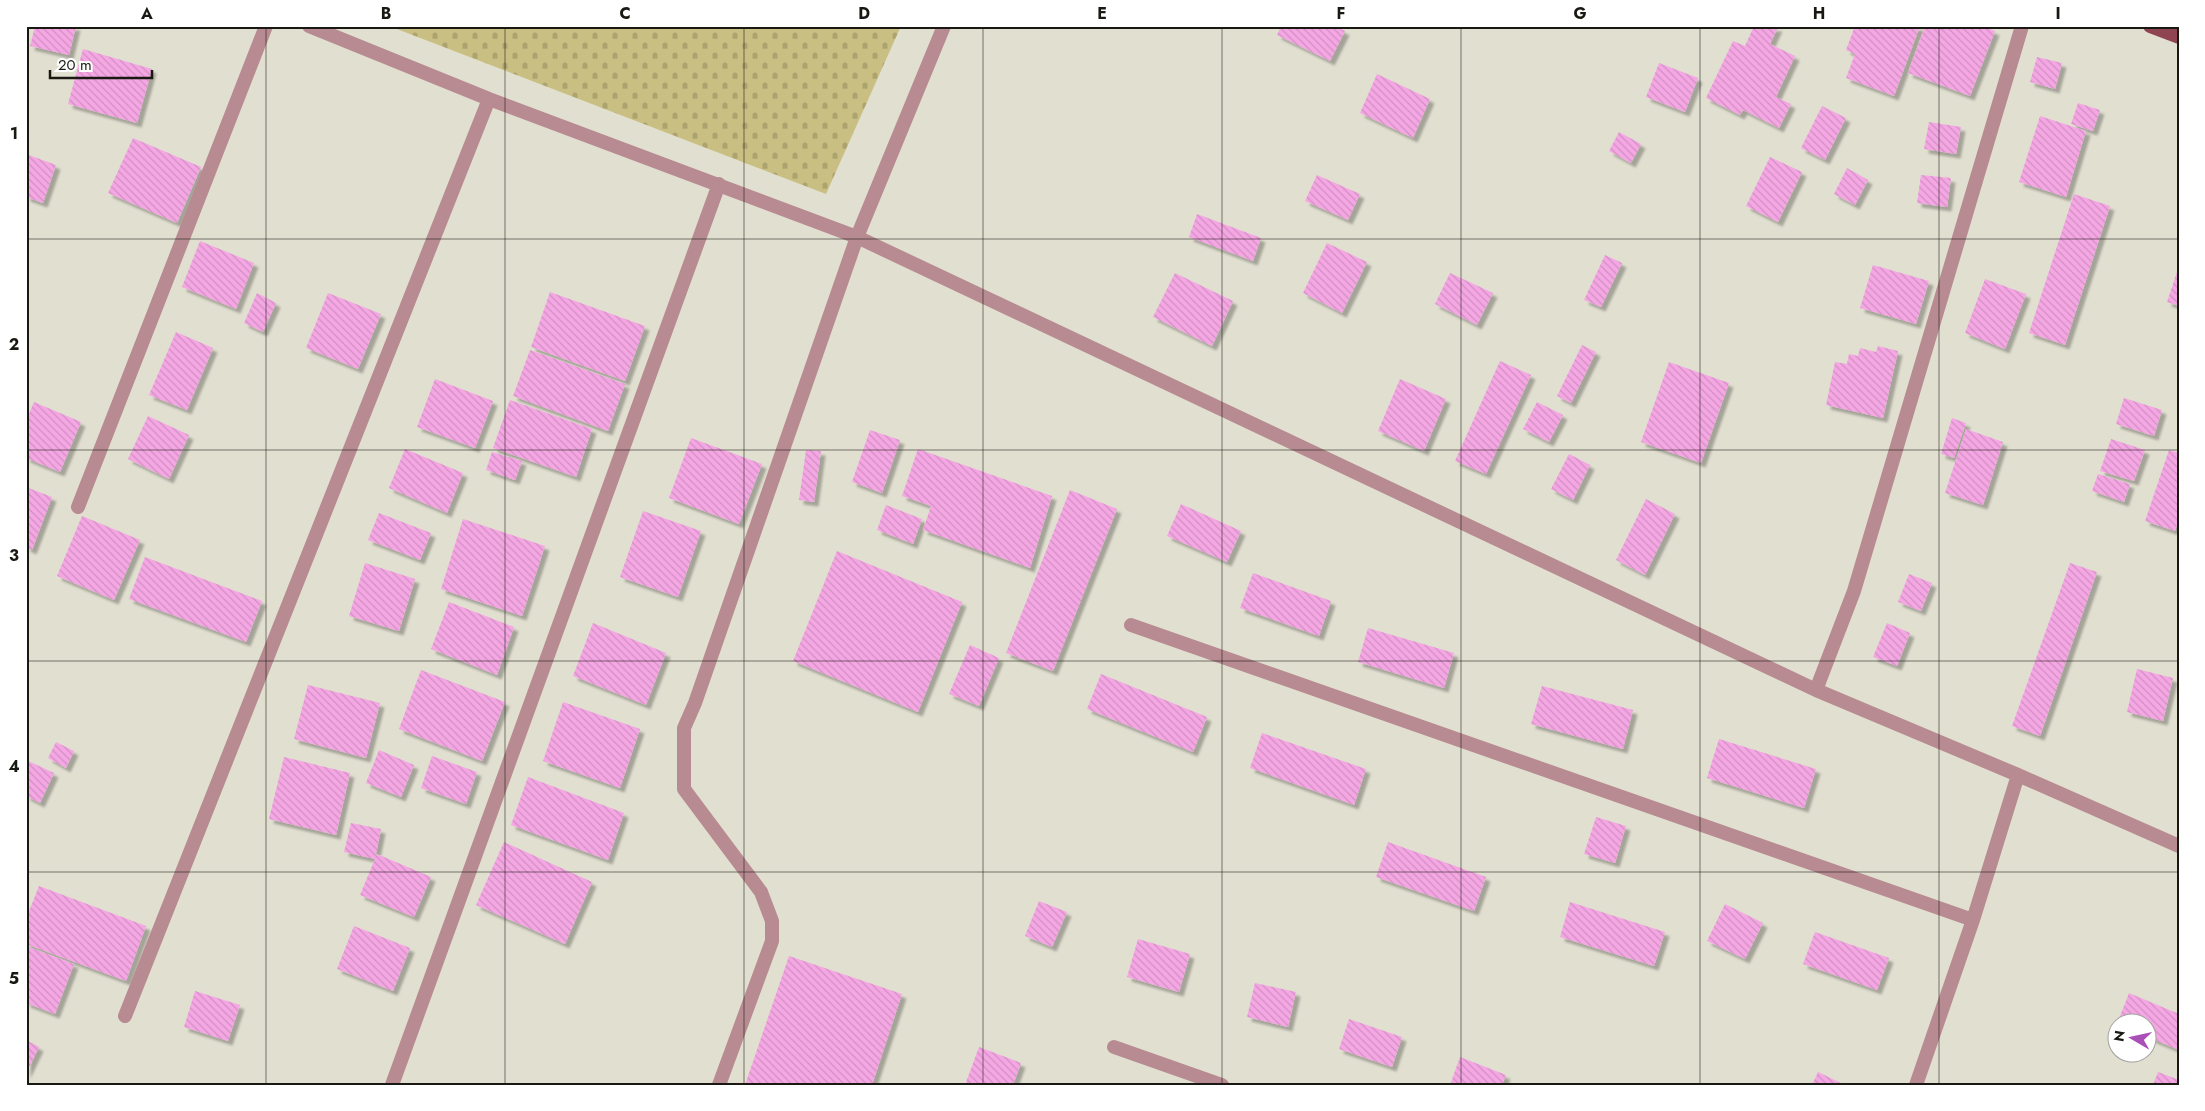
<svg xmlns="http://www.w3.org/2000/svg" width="2205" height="1111" viewBox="0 0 2205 1111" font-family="Jost,sans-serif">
<defs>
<pattern id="cemetery-stones" width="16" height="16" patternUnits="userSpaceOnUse" patternTransform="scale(1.25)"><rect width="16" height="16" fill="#cabf82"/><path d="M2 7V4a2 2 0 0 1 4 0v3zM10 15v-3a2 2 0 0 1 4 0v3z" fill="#ada36f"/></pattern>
<pattern id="building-back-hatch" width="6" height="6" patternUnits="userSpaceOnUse" patternTransform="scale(1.25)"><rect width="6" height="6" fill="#f5a7e4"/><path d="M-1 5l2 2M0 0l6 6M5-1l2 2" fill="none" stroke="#d18fc3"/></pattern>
<filter id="shadow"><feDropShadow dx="4.5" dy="4.5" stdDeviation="1" flood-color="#0004"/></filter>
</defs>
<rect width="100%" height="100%" fill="#e1dfd0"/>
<path fill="url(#cemetery-stones)" d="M389 26H901L826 194Z"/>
<path fill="url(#building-back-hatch)" filter="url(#shadow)" d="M35 26H76L69 55 30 46Z
M1281 26H1335L1345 31 1330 61 1277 35Z
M1754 26 1778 27 1770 44 1795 56 1776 97 1791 104 1779 128 1743 110 1740 115 1706 98 1733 41 1745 46Z
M1855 26H1920L1894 96 1846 78 1855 54 1846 50Z
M1925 26H1982L1995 31 1970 96 1908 73Z
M83 49 152 69 137 123 68 104Z
M2037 57 2062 63 2055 89 2030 82Z
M1659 63 1698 78 1685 112 1646 97Z
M1377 74 1430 99 1413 138 1360 113Z
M2078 103 2100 110 2093 131 2071 124Z
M1822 106 1846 118 1825 160 1801 148Z
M2040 116 2086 131 2066 197 2019 182Z
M1929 122 1961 127 1956 154 1924 149Z
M1619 132 1641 144 1631 163 1609 151Z
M133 138 201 167 177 223 108 193Z
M26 154 56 165 43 203 26 197Z
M1770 157 1802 172 1778 222 1746 206Z
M1847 168 1868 180 1855 205 1834 194Z
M1317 175 1360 194 1348 220 1305 201Z
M1921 175 1951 178 1947 207 1917 203Z
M2074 194 2110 206 2065 345 2029 333Z
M1197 214 1261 238 1253 261 1189 237Z
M200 241 254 263 236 309 182 287Z
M1327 243 1367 262 1342 313 1303 293Z
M1605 255 1622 263 1601 307 1584 300Z
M1873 265 1929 281 1916 324 1860 308Z
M2179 266V306L2167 302Z
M1175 273 1233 301 1212 346 1153 317Z
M1450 273 1493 293 1477 325 1435 304Z
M1985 279 2026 294 2005 349 1965 333Z
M550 292 645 326 625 381 531 347Z
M257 293 276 303 263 332 244 323Z
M328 293 381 314 358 369 306 348Z
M176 332 213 348 187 410 149 395Z
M1582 345 1596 352 1571 403 1557 396Z
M1878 346 1898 351 1883 418 1826 405 1835 362 1847 364 1849 354 1858 356 1860 348 1876 352Z
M530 350 625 384 608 431 513 396Z
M1500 361 1531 375 1486 474 1455 461Z
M1669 362 1729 383 1701 463 1641 442Z
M435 379 493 401 475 448 417 427Z
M1400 379 1446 399 1424 451 1378 431Z
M2124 398 2162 410 2154 436 2116 424Z
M510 400 592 429 576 477 493 448Z
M34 402 81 422 60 472 26 458V421Z
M1537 402 1563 415 1549 442 1523 429Z
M148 416 189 435 169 479 128 459Z
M1952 418 1966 423 1954 458 1941 454Z
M1966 429 2003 442 1983 505 1945 493Z
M870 430 900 440 882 493 852 482Z
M691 438 762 464 739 524 669 498Z
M2111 439 2145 450 2134 481 2100 471Z
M405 449 463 473 447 513 389 488Z
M918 449 1052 496 1030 568 923 530 931 506 902 496Z
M806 450 821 451 814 502 799 500Z
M2169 450 2179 453V519L2175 531 2145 521Z
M492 452 522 461 515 480 486 470Z
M1569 454 1590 465 1573 500 1551 489Z
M2098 474 2130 484 2124 502 2092 491Z
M26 487 52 497 32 550 26 547Z
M1070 490 1117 509 1053 671 1006 653Z
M1646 499 1675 514 1645 575 1616 560Z
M1181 504 1241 531 1227 562 1167 536Z
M886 505 922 519 913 544 877 530Z
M643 511 701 531 678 597 620 577Z
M379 513 431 533 420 560 368 540Z
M82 516 140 540 114 600 57 576Z
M463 519 545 546 522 616 441 589Z
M837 551 962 602 918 712 793 661Z
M145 557 262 601 246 642 129 599Z
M365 563 415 579 399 631 349 616Z
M2070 563 2097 572 2040 736 2012 726Z
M1253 573 1331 601 1319 636 1240 608Z
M1909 574 1932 583 1921 611 1898 602Z
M449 602 514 627 497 675 431 649Z
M593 623 666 653 646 705 573 676Z
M1887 623 1910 633 1897 666 1873 657Z
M1368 628 1454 653 1444 688 1358 662Z
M970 645 999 658 979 706 949 694Z
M2137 669 2173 678 2163 721 2127 712Z
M421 670 505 702 482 761 399 729Z
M1101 674 1207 717 1193 752 1087 709Z
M308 685 380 703 366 758 294 739Z
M1542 686 1633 710 1623 749 1531 724Z
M563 702 640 729 620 788 543 761Z
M1262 733 1366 769 1354 805 1250 768Z
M1719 739 1816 769 1804 808 1707 778Z
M56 742 74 751 66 768 48 758Z
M379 750 414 765 401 797 366 783Z
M432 756 477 772 466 804 421 788Z
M284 757 350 773 336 835 269 819Z
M26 760 54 773 40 803 26 796Z
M528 777 624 813 608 860 511 825Z
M1596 817 1626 826 1615 863 1584 854Z
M351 823 381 829 375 859 344 852Z
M504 842 592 882 565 944 476 905Z
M1388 842 1486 877 1474 911 1376 877Z
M377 854 431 877 414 917 360 895Z
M39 886 146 926 126 981 26 944V919Z
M1039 901 1067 912 1052 947 1025 936Z
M1570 902 1665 932 1654 966 1560 937Z
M1725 904 1763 923 1745 959 1707 941Z
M354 926 410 948 393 991 337 969Z
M1815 932 1889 958 1877 990 1803 964Z
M1138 939 1190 954 1179 992 1127 977Z
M26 946 74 964 55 1014 26 1003Z
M789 956 902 994 872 1085H745Z
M1255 983 1296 992 1288 1027 1247 1017Z
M195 991 240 1005 228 1041 184 1027Z
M2129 993 2179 1014V1050L2148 1037V1024H2117Z
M1349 1019 1402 1037 1392 1067 1339 1049Z
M26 1040 39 1047 26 1074Z
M979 1047 1021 1063 1013 1085H965Z
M1460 1057 1506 1075 1502 1085H1450Z
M1818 1072 1845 1085H1812Z
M2158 1072 2179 1080V1085H2153Z"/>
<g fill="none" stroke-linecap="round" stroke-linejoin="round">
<path stroke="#b78b91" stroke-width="14" d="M719 1085 772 941V921L761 892 684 789V728L695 703 857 237"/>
<path stroke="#b78b91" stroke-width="14" d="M309 26 489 99 857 237
M944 26 857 237 1816 690 2018 775 2179 846
M78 507 266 26
M1131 625 1973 920
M1816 690 1854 591 2022 26
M125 1016 489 99
M1114 1047 1222 1085
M392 1085 719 184
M1916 1085 1973 920 2018 775"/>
<path stroke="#8f4451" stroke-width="14" d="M2150 26 2179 37"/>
</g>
<path fill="none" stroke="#191813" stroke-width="1" stroke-opacity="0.55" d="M266 26V1085M505 26V1085M744 26V1085M983 26V1085M1222 26V1085M1461 26V1085M1700 26V1085M1939 26V1085M26 239H2179M26 450H2179M26 661H2179M26 872H2179"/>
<rect width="2205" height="1111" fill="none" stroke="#ffffff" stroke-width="55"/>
<g transform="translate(2132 1038) rotate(279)"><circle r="24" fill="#ffffff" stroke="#a3a3a1"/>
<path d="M0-4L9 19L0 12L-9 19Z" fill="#aa4eb8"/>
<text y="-8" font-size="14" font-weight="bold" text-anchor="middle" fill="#191813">N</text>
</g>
<path d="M50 70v8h102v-8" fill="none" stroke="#191813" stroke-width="2.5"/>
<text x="58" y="70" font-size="15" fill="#191813" stroke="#ffffff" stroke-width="4" paint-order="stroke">20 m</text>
<rect x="28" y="28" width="2150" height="1056" fill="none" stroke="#191813" stroke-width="2"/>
<g font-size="16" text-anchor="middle" font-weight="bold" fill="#191813">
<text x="147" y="19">A</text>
<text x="386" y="19">B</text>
<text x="625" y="19">C</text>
<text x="864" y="19">D</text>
<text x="1102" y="19">E</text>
<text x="1341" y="19">F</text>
<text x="1580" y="19">G</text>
<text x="1819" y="19">H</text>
<text x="2058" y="19">I</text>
<text x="14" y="139">1</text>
<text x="14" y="350">2</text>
<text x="14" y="561">3</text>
<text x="14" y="772">4</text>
<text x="14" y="984">5</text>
</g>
</svg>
